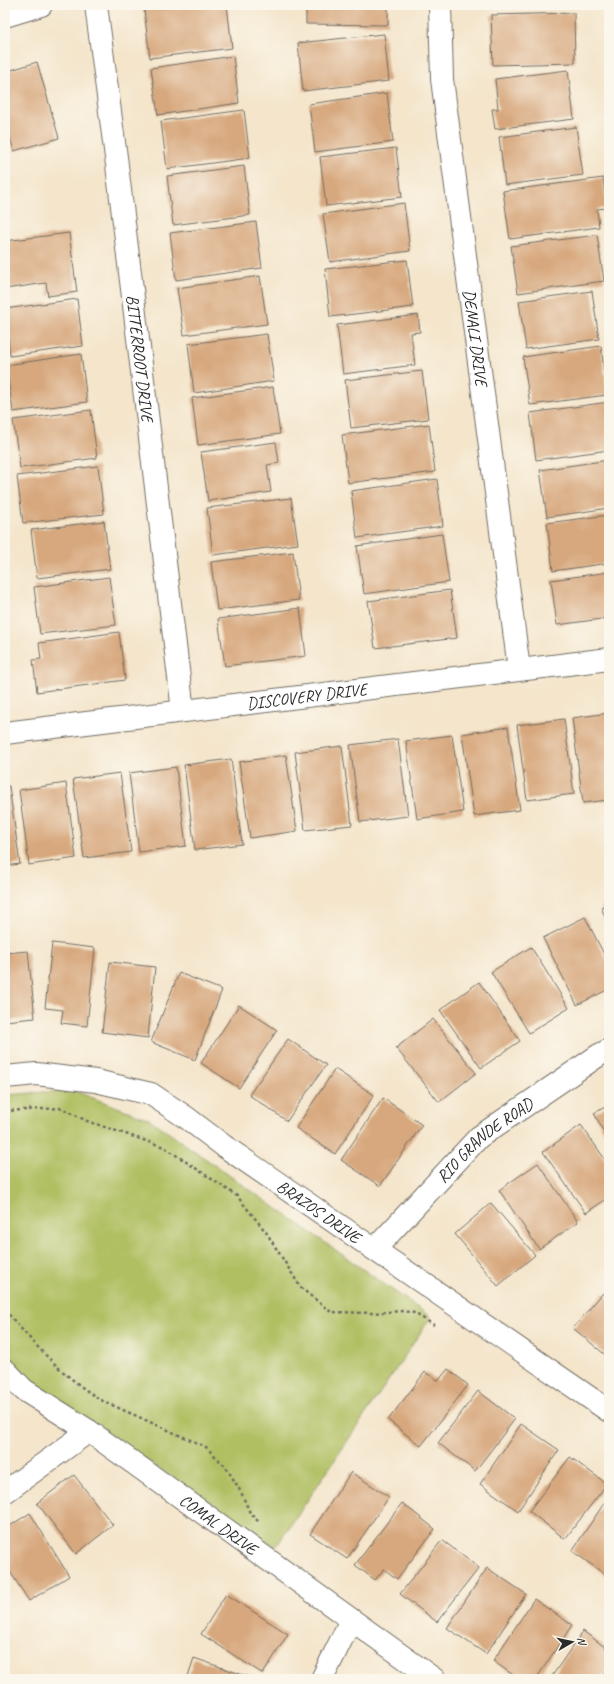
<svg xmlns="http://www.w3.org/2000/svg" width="614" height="1684" viewBox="0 0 614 1684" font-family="Caveat,sans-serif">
<rect width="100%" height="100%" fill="#fbf7ec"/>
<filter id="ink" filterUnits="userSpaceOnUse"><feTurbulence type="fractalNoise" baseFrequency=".025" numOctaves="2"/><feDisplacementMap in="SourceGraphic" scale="8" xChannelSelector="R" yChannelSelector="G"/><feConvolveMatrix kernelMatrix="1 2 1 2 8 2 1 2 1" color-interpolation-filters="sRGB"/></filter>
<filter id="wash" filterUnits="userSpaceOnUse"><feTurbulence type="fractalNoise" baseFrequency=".012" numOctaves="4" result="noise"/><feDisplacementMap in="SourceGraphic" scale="16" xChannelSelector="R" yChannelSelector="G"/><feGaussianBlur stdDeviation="0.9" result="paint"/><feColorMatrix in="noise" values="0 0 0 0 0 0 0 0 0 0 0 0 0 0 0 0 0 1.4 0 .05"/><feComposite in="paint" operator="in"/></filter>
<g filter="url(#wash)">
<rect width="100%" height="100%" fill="#f4e5cb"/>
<path fill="#b0bf62" stroke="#6e7546" d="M72 1090 149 1119 431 1317 276 1547 60 1402 24 1375 5 1349V1095Z"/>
<g id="blocks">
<path fill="#d7a77d" d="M187 5H227L232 48 150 58 144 10Z
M306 5H388V25L306 24Z
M574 13 575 63 493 65 491 15Z
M384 34 389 81 303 91 298 43Z
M233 56 239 103 158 115 151 68Z
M37 62 59 138 14 151 5 121V72Z
M568 70 574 119 495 129 492 109H498L495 79Z
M387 93 393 142 315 152 309 104Z
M244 110 250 158 167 169 161 121Z
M576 127 583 175 505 185 499 137Z
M396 148 402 197 326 206 320 157Z
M244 166 250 215 173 225 167 176Z
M603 178 607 208 597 209 599 227 510 239 503 191Z
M404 203 410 251 330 262 323 214Z
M256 222 262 268 176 280 170 233Z
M69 233 77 292 48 296 46 283 5 289V241Z
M597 235 604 281 518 293 511 246Z
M407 260 413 307 330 317 325 269Z
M260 276 267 324 184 335 177 288Z
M592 291 599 339 526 349 519 301Z
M77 299 83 346 10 356 5 309Z
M418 315 420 332 411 333 415 365 343 374 337 325Z
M267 334 274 381 194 393 188 344Z
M601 346 607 395 530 405 523 357Z
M81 354 87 402 13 412 6 365Z
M422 371 428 419 351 428 345 380Z
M273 387 280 434 198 445 192 398Z
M609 402V450L536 460 530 413Z
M91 410 97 458 20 468 13 420Z
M429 424 435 472 348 483 342 435Z
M276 442 279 463 267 465 271 492 208 501 201 452Z
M609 460V508L547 517 540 470Z
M98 466 104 514 23 523 17 476Z
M437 479 443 526 357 538 351 491Z
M291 498 298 544 213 555 207 508Z
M609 515V563L553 571 547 523Z
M104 521 110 569 37 578 31 530Z
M442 534 449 582 364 594 357 546Z
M293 552 299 600 217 610 211 562Z
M609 572V618L557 625 551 580Z
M109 577 116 625 40 634 34 587Z
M450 590 457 638 375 648 368 601Z
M300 608 306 656 225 666 218 619Z
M119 632 125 680 37 692 33 660 41 659 39 643Z
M609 713V800L583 803 572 718Z
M564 719 574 794 527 800 517 725Z
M508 727 520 810 474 816 462 734Z
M452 735 463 812 417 819 406 741Z
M398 739 408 816 360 822 350 745Z
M342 746 352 825 305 830 295 752Z
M286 755 297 831 250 838 239 762Z
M231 759 242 844 195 850 184 765Z
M176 767 186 846 139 852 129 773Z
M120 773 131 852 84 858 73 779Z
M66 783 76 858 29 865 19 790Z
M9 786 20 864 5 866V787Z
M609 903V927L601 907Z
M585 917 609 964V989L577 1005 543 938Z
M52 943 95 948 87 1026 61 1023 63 1010 45 1008Z
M531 947 569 1008 529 1033 491 972Z
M28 951 35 1018 5 1021V953Z
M110 962 155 967 148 1038 102 1032Z
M179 973 222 990 195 1060 151 1042Z
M479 982 520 1041 481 1068 440 1010Z
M239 1005 277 1030 239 1088 201 1063Z
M433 1019 476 1073 439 1102 396 1048Z
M288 1039 326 1065 287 1121 249 1095Z
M335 1069 374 1095 335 1154 296 1128Z
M383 1098 422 1125 380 1186 341 1160Z
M609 1105V1142L594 1113Z
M581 1125 609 1165V1197L586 1213 543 1152Z
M538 1163 578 1222 539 1249 499 1190Z
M491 1203 535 1255 498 1286 455 1234Z
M603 1293 609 1298V1358L573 1328Z
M448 1369 468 1385 421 1446 388 1420 425 1372 438 1381Z
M478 1391 515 1419 475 1471 438 1443Z
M521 1424 559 1450 518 1511 480 1484Z
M570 1457 607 1484 565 1539 529 1511Z
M351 1472 389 1497 347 1559 310 1534Z
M74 1475 113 1525 76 1554 37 1503Z
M609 1496V1571L606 1575 572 1551Z
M402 1503 435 1529 397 1579 384 1569 375 1580 355 1565Z
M30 1513 69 1576 29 1601 5 1564V1529Z
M442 1540 479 1568 437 1622 400 1594Z
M487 1568 526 1594 486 1654 447 1628Z
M226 1594 288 1634 263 1674 201 1634Z
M534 1599 572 1625 536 1679H519L493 1661Z
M583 1631 609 1650V1668L601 1679H550Z
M194 1658 255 1679H187Z"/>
</g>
</g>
<g filter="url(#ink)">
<use href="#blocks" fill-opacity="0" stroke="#716c63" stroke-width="1"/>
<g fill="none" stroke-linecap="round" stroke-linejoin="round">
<g stroke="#716c63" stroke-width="24">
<g id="minor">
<path id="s1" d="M96 5 117 165 183 711"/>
<path id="s2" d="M440 5 442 79 519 669"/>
<path d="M5 16 41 5"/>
<path id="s3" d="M5 733 609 659"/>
<path id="s4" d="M5 1077 36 1074 96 1081 151 1094 187 1118 224 1146 609 1411"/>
<path id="s5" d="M375 1249 479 1137 599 1055 609 1050"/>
<path id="s6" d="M5 1370 24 1390 89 1431 434 1679"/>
<path d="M5 1492 89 1431"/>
<path d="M322 1679 351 1620"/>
</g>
</g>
<path stroke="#716c63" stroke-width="2.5" stroke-dasharray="3 3" stroke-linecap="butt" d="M5 1111 62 1108 87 1121 164 1147 237 1196 266 1232 301 1288 331 1312 372 1313 403 1311 414 1313 434 1325
M5 1310C33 1343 65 1379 103 1401L206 1447 226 1467 241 1492 250 1513 260 1523"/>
<use href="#minor" stroke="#fff" stroke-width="22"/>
</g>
</g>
<g text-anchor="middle" stroke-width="3" stroke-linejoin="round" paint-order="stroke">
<g font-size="17" fill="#2b2b2b" stroke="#fbf7ec">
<text dy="6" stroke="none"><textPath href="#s2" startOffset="335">DENALI DRIVE</textPath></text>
<text dy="6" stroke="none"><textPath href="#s1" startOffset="356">BITTERROOT DRIVE</textPath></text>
<text dy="6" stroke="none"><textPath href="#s3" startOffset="304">DISCOVERY DRIVE</textPath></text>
<text dy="6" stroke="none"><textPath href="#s5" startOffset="155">RIO GRANDE ROAD</textPath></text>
<text dy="6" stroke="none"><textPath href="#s4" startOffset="353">BRAZOS DRIVE</textPath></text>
<text dy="6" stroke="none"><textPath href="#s6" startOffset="264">COMAL DRIVE</textPath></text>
</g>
</g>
<rect width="614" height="1684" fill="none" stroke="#fbf7ec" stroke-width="20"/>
<g transform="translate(572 1642) rotate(81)" stroke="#fbf7ec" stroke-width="3" paint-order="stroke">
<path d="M0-3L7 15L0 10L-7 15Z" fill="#2b2b2b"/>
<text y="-6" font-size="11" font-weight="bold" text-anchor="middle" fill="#2b2b2b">N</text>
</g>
</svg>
